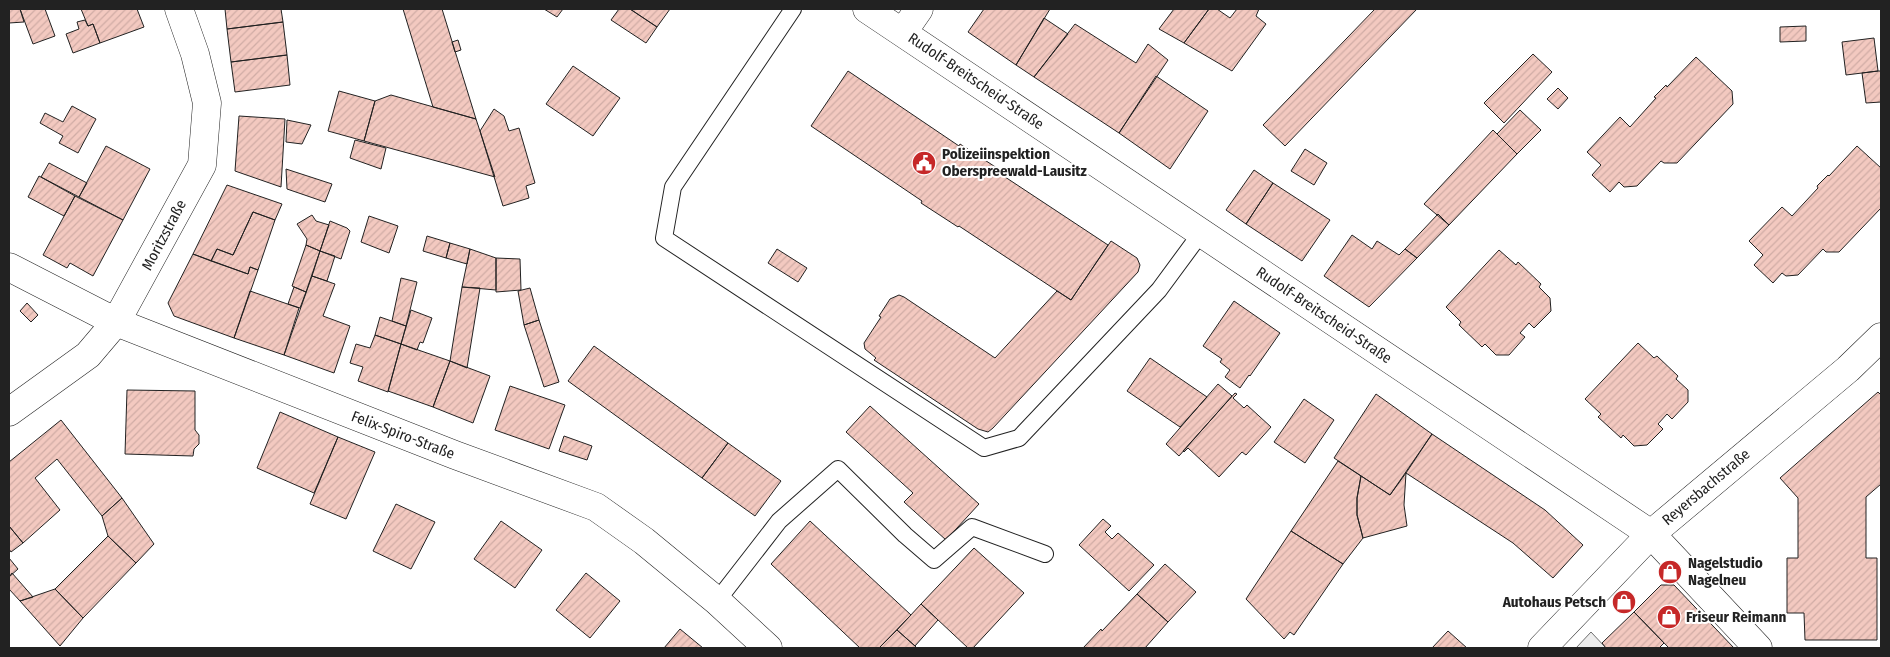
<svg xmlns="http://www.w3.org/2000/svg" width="1890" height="657" viewBox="0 0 1890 657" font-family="'Fira Sans Condensed',sans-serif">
<defs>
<pattern id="building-hatch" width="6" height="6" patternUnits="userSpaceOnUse" patternTransform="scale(1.25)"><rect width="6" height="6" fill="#f3c9c0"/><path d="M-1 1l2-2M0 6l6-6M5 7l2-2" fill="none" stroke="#d0aca5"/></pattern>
</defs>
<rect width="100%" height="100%" fill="#fff"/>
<path fill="#ededed" stroke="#6f6f6f" d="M1591 632 1606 648H1576Z"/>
<path fill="url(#building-hatch)" stroke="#222" d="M9 9H20L24 22 9 23Z
M20 9H45L55 36 33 44Z
M81 9H137L144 27 100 43 93 24 88 26Z
M225 9H281L283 22 227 29Z
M403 9H442L476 119 433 107Z
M544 9H563L557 17Z
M619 9H630L657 27 646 43 611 20Z
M630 9H670L657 27Z
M984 9H1050L1016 65 968 32Z
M1174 9H1209L1184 43 1159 29Z
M1209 9H1217L1230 18 1237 9H1259L1256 16 1266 24 1232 71 1184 43Z
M1375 9H1417L1285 146 1263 125Z
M1044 18 1068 34 1034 77 1016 65Z
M85 20 88 26 93 24 100 43 73 53 66 34 79 29 77 22Z
M283 22 287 55 231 62 227 29Z
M1075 24 1136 63 1148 44 1168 60 1119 133 1034 77Z
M1806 26V41L1780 42V27Z
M1874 38 1878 71 1846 75 1842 42Z
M458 40 461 50 455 52 452 42Z
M1533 54 1552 72 1504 123 1484 103Z
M287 55 290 85 235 92 231 62Z
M1696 57 1732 91 1733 104 1677 163H1664L1661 161 1637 186 1624 187 1619 182 1610 192 1592 175 1601 165 1587 152 1620 117 1630 127 1656 98 1654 97 1666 85 1667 87Z
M573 66 620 98 593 136 546 104Z
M848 71 959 146 960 144 997 168 996 171 1108 245 1071 300 959 226 958 227 921 203 922 201 811 126Z
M1878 71H1881V102L1866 103 1862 73Z
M1156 76 1208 111 1170 169 1119 133Z
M1558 88 1568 98 1558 109 1547 99Z
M339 91 375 101 364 141 328 131Z
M391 95 476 119 495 177 364 141 375 101Z
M72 106 96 119 78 153 59 143 63 136 40 123 45 113 63 122Z
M494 109 504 116 509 131 519 128 535 183 526 186 529 198 503 206 480 131Z
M1520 110 1541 130 1517 154 1497 134Z
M239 116 285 119 281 187 235 171Z
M287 120 311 125 302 144 286 142Z
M1493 130 1517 154 1449 225 1424 204Z
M355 140 386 148 381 169 350 158Z
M106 146 150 169 123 220 79 197Z
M1857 146 1881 168V208L1839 252H1826L1823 249 1798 275 1786 276 1782 273 1773 283 1754 265 1763 255 1749 241 1782 207 1792 216 1818 188 1817 186 1828 175 1829 176Z
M1305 149 1327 163 1314 185 1291 171Z
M49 163 87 183 79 197 41 177Z
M286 169 332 184 325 202 287 189Z
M1254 170 1273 183 1246 224 1226 210Z
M39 176 75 196 64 216 28 197Z
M1273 183 1330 220 1302 261 1246 224Z
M227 185 282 204 275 220 253 212 233 255 217 249 211 261 193 254Z
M75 196 123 220 93 276 70 263 67 268 43 255Z
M253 212 275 220 258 270 250 267 248 274 211 261 217 249 233 255Z
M1438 214 1449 225 1417 258 1405 249Z
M312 215 316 221 329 225 320 251 306 245 307 239 297 224Z
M369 216 398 226 389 253 361 242Z
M330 221 347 228 350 231 341 259 320 251Z
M1352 235 1372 249 1377 241 1399 255 1405 249 1417 258 1369 307 1324 276Z
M427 236 450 243 446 258 423 251Z
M1111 241 1137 258 1140 265 1138 272 993 428 988 432 978 429 874 360 876 358 865 349 864 343 881 317 879 316 890 299 899 295 904 297 995 358 1057 291 1071 300Z
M450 243 470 249 467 264 446 258Z
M306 245 320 251 306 292 292 286Z
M470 249 496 258V290L462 287Z
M777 249 807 268 798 282 768 263Z
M1499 250 1516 265 1518 262 1541 284 1539 287 1550 298 1551 311 1534 328 1529 323 1520 333 1525 337 1509 355H1496L1485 344 1482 347 1459 325 1461 322 1446 307Z
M320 251 335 256 327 281 312 276Z
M193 254 248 274 250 267 258 270 234 338 174 316 168 303Z
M496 258 520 259 521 290 496 292Z
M312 276 335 284 323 316 350 326 334 373 284 355Z
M401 278 417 282 406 326 392 321Z
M294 287 306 292 300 308 288 304Z
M462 287 480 288 467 368 450 361Z
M530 288 539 320 524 325 518 291Z
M250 291 299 308 284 355 234 338Z
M1234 301 1280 333 1250 376 1249 375 1240 388 1225 377 1230 370 1220 362 1222 359 1203 346Z
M27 303 38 315 31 322 20 311Z
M411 310 432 318 423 343 420 342 417 350 401 344Z
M380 317 406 326 401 344 375 335Z
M539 320 559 382 544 387 524 325Z
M375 335 401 344 388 392 358 381 363 367 350 363 356 344 370 348Z
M1638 343 1654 358 1657 356 1678 376 1676 379 1688 390V402L1672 419 1667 414 1658 424 1663 429 1647 445 1634 446 1623 435 1621 438 1598 417 1601 414 1585 399Z
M401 344 450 361 433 407 388 391Z
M594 346 728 443 702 478 568 381Z
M1150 358 1207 397 1180 427 1127 391Z
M450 361 490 376 473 423 433 407Z
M1218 384 1232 396 1179 456 1166 444Z
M510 386 565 405 549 449 495 430Z
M127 390 195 391V430L199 435V444L194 449 193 456 125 454Z
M1878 392 1881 395V484L1866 497V558H1877V640H1805L1804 613H1787V558H1798V498L1780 478Z
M1235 393 1237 394 1233 398 1244 408 1247 405 1271 427 1246 455 1242 452 1219 477 1188 448 1184 452 1183 451Z
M1376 394 1432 434 1390 495 1334 458Z
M1304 399 1334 420 1305 463 1274 442Z
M870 406 979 504 946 540 904 502 913 493 846 432Z
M280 412 338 437 314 493 257 468Z
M61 420 122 498 102 516 57 459 35 478 60 510 23 543 9 526V462Z
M1432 434 1545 510 1583 545 1553 578 1513 543 1406 473Z
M564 436 592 446 587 460 559 451Z
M338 437 375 452 346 519 310 504Z
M728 443 781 481 755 516 702 478Z
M1338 461 1361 476 1357 498V515L1363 538 1343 564 1291 531Z
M1406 473 1404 505 1407 526 1363 538 1357 515V498L1361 476 1390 495Z
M122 498 154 544 136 563 108 536 102 516Z
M396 504 435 522 411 569 373 551Z
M1103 519 1111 526 1105 532 1112 539 1118 533 1154 565 1129 591 1079 545Z
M501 521 542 550 515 588 474 559Z
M810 521 911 615 879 648H860L771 564Z
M9 526 23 543 11 552 9 549Z
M1291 531 1343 564 1294 635 1290 632 1284 639 1246 599Z
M108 536 136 563 83 618 55 589Z
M974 548 1024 593 973 648H968L921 604Z
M9 558 18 569 9 577Z
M1165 564 1196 592 1168 622 1137 594Z
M12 573 33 597 20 601 9 589V577Z
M586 573 620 601 590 638 556 610Z
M1661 585H1674L1734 648H1669L1634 612Z
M55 589 83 618 60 646 20 601Z
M1137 594 1168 622 1145 648H1083L1101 629 1102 631Z
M921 604 938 620 915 646 897 630Z
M1634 612 1664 643 1659 648H1606L1602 643Z
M680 629 703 648H664Z
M897 630 915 646 917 648H879Z
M1448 631 1467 648H1432Z"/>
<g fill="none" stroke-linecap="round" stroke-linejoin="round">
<g stroke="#222" stroke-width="18">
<path id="service" d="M793 9 673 187 664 238 984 448 1019 438 1159 290 1201 233
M717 601 779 521 838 469 905 535 934 560 972 527 1045 554"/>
</g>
<g stroke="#222" stroke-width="29">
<path id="minor" d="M867 9 1651 534 1758 648
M903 32 919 9
M9 267 116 322 455 455 596 507 644 541 717 601 768 648
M9 412 88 355 116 322 202 165 207 103 195 54 179 9
M1542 648 1651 534 1848 369 1881 337"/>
</g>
<use href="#service" stroke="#fff" stroke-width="16"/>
<use href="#minor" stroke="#fff" stroke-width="28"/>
</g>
<defs>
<g id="civic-disc" transform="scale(1.25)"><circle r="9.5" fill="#c62828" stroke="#fff"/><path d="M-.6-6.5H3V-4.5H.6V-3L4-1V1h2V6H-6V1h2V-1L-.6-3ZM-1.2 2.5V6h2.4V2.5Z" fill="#fff"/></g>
<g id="shop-disc" transform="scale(1.25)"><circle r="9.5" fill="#c62828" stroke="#fff"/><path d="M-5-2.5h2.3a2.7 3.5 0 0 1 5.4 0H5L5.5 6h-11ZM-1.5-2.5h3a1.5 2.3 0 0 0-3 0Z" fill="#fff"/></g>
</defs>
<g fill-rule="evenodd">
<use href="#civic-disc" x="924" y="163"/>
<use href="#shop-disc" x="1670" y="572"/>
<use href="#shop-disc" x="1624" y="602"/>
<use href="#shop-disc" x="1669" y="617"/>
</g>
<g text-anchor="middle" stroke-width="4" stroke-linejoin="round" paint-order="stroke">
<g font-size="15" fill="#222" stroke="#fff">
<text transform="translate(976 81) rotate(34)" y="5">Rudolf-Breitscheid-Straße</text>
<text transform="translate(164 235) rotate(-62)" y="5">Moritzstraße</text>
<text transform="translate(1324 315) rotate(34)" y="5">Rudolf-Breitscheid-Straße</text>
<text transform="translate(403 435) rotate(21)" y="5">Felix-Spiro-Straße</text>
<text transform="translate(1706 487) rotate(-40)" y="5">Reyersbachstraße</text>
</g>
<g font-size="15" font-weight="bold" fill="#222" stroke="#fff" text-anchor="start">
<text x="942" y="159">Polizeiinspektion<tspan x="942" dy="17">Oberspreewald-Lausitz</tspan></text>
<text x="1688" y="568">Nagelstudio<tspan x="1688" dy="17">Nagelneu</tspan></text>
<text x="1606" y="607" text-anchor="end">Autohaus Petsch</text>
<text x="1686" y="622">Friseur Reimann</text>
</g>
</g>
<rect width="1890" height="657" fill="none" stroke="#222222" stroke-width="20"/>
</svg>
